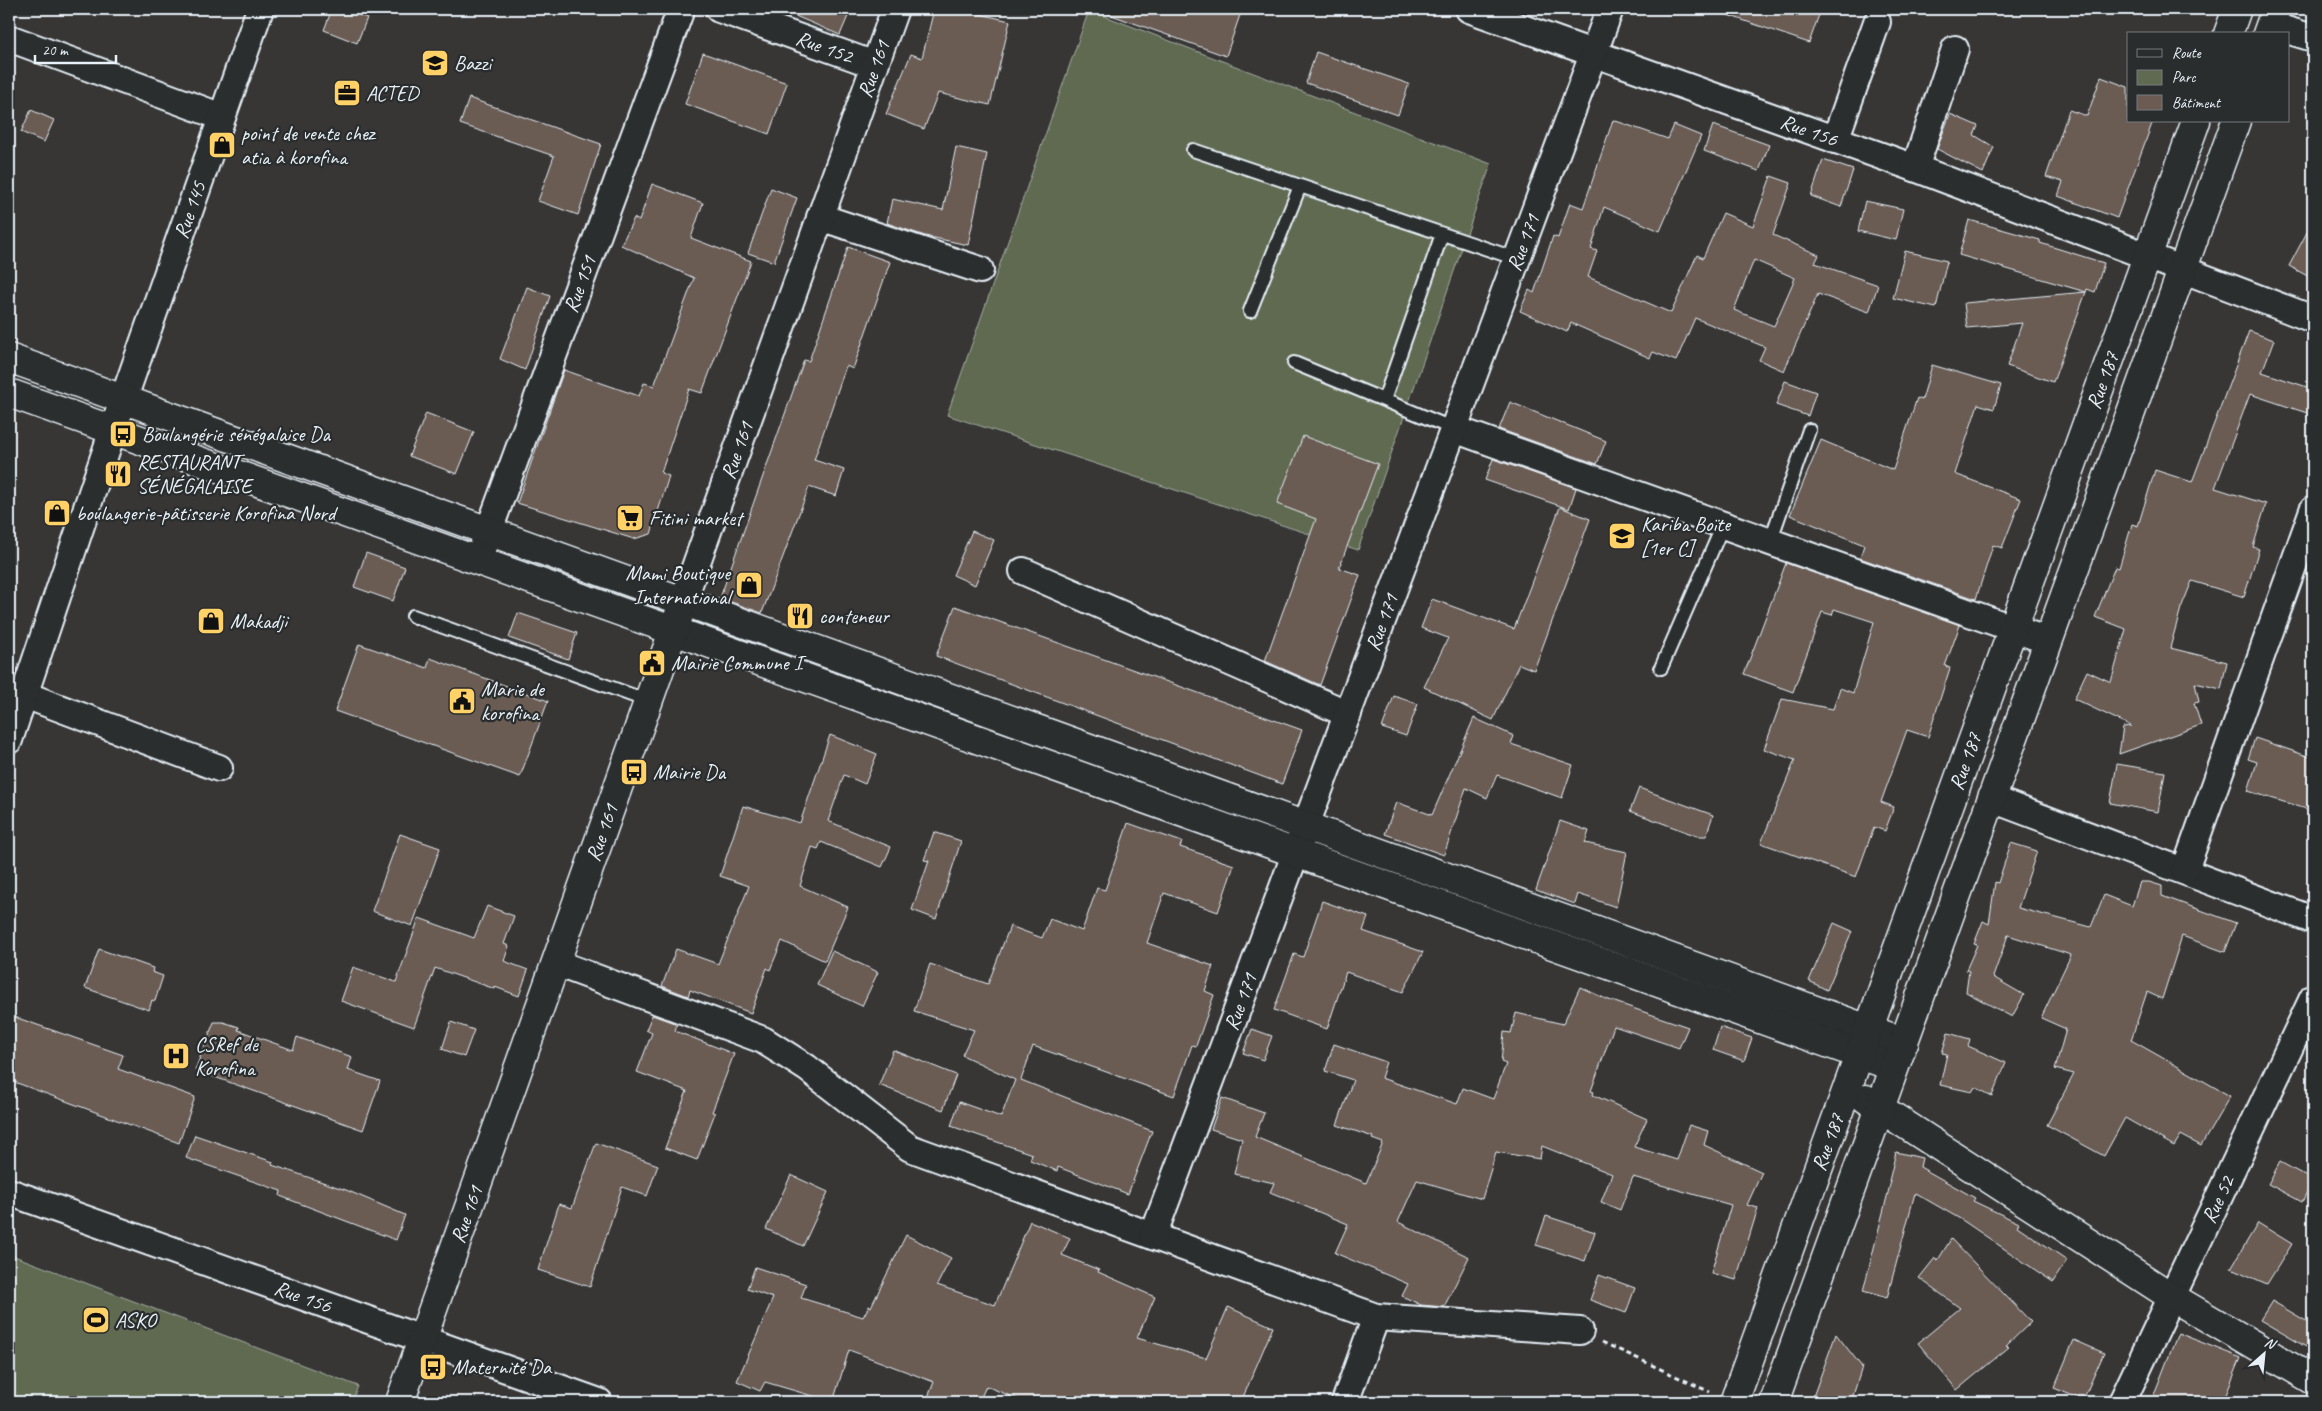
<svg xmlns="http://www.w3.org/2000/svg" width="2322" height="1411" viewBox="0 0 2322 1411" font-family="Caveat,sans-serif">
<rect width="100%" height="100%" fill="#373635"/>
<filter id="ink" filterUnits="userSpaceOnUse"><feTurbulence type="fractalNoise" baseFrequency=".02" numOctaves="2"/><feDisplacementMap in="SourceGraphic" scale="10" xChannelSelector="R" yChannelSelector="G"/><feConvolveMatrix kernelMatrix="1 2 1 2 8 2 1 2 1" color-interpolation-filters="sRGB"/></filter>
<g filter="url(#ink)">
<path fill="#606a51" stroke="#a4aea4" d="M1089 10 1491 164 1358 550 947 415Z
M9 1254 358 1386 352 1402H9Z"/>
<path fill="#6b5b52" stroke="#e8f1f8" fill-rule="evenodd" d="M332 9H344L367 18 357 43 324 30Z
M779 9H851L840 35Z
M934 9H958L1010 21 990 105 938 93 924 129 886 114 911 54 922 58Z
M1103 9H1242L1226 56 1103 12Z
M1719 9H1821L1809 43 1719 12Z
M1316 52 1409 84 1398 115 1306 83Z
M703 53 787 83 769 134 685 104Z
M2101 77 2128 87V121H2153L2117 218 2058 196 2063 182 2046 177 2069 110 2087 116Z
M469 98 601 144 578 215 538 201 554 156 460 124Z
M31 110 54 120 44 142 21 132Z
M1950 114 1978 126 1974 135 1994 147 1983 173 1937 149Z
M1613 120 1668 139 1674 125 1701 136 1660 231 1604 207 1591 249 1597 251 1588 277 1671 313 1697 255 1703 258 1723 213 1753 226 1771 176 1791 183 1773 235 1819 255 1815 263 1878 285 1869 312 1818 294 1784 371 1759 360 1765 347 1695 318 1676 361 1653 352 1650 358 1571 323 1567 332 1520 311 1529 290 1534 293 1553 236 1558 238 1570 203 1583 208ZM1754 260 1795 278 1774 326 1734 310Z
M1713 125 1769 145 1759 171 1704 151Z
M956 147 987 154 968 245 925 236 887 223 892 199 943 210Z
M1823 160 1853 170 1841 207 1811 196Z
M652 184 703 203 691 238 751 261 702 393 689 389 661 473 669 476 651 534 634 539 517 503 564 370 639 396 644 383 654 386 694 278 621 245 634 218 639 221Z
M771 188 797 198 774 262 748 253Z
M1865 201 1903 209 1896 240 1858 231Z
M1969 220 2040 240V243L2104 263 2095 292 2087 289 2086 292 1959 255Z
M2313 221V279L2289 266Z
M848 247 890 262 853 369 846 366 814 460 844 470 836 496 809 487 762 613 720 598 804 360 809 361Z
M1905 251 1947 261 1936 308 1893 298Z
M527 287 550 296 525 370 500 359Z
M2086 292 2053 382 2007 366 2022 323 1967 328 1964 303Z
M2249 331 2274 340 2262 372 2313 389V415L2250 394 2215 488 2266 504 2253 547 2259 549 2244 597 2192 581 2181 608 2170 648 2227 662 2221 689 2195 683 2199 702 2194 703 2201 725 2119 754 2123 727 2131 726 2074 699 2087 671 2111 682 2126 629 2095 617 2115 567 2119 568 2132 524 2138 526 2155 470 2192 482Z
M1932 365 2001 385 1994 409 1978 404 1955 474 2021 499 2002 548 1993 545 1976 599 1860 558 1864 545 1790 515 1821 440 1893 470 1917 398 1922 400Z
M1785 381 1816 392 1808 416 1776 405Z
M1510 402 1606 441 1597 464 1499 429Z
M426 413 474 432 457 474 409 456Z
M1303 436 1378 464 1339 568 1360 575 1320 685 1265 661 1316 519 1277 504Z
M1493 459 1576 488 1569 509 1485 480Z
M1560 507 1590 519 1534 670 1519 664 1493 720 1424 687 1448 638 1421 628 1432 599 1514 629Z
M972 531 994 540 975 585 953 575Z
M366 553 405 567 393 601 354 587Z
M1786 563 1960 625 1945 666 1950 668 1928 737 1907 730 1881 802 1894 807 1885 831 1874 827 1856 877 1761 843 1795 760 1764 749 1782 699 1833 709 1840 688 1853 693 1874 622 1834 609 1832 615 1822 612 1793 692 1744 674Z
M955 606 1302 730 1282 784 936 656Z
M518 613 577 633 568 659 509 638Z
M359 644 427 668 430 658 548 701 520 777 335 711Z
M1394 696 1418 704 1406 736 1382 728Z
M1474 718 1514 736 1511 744 1573 765 1562 798 1497 775 1487 798 1466 788 1444 855 1385 834 1396 802 1432 815Z
M830 735 877 754 865 784 844 775 828 821 891 847 882 867 821 842 818 849 812 847 800 886 848 907 825 961 782 941 770 970 767 968 751 1013 690 990 688 996 662 986 676 949 718 964 749 886 720 876 743 806 800 823Z
M2255 738 2313 758V811L2248 791 2257 762 2248 759Z
M2117 764 2165 772 2158 812 2110 803Z
M1639 788 1713 815 1706 836H1697L1630 811Z
M1560 821 1589 831 1585 843 1627 852 1616 907 1578 894 1575 904 1536 890Z
M1128 823 1182 842 1180 847 1234 865 1218 912 1164 893 1147 943 1213 966 1205 991 1214 995 1196 1046 1192 1045 1174 1096 1033 1046 1021 1080 1152 1131 1128 1194 1058 1167 1057 1171 1030 1160 1032 1154 951 1126 959 1102 1001 1117 1015 1080 962 1055 974 1030 914 1011 930 964 988 984 1010 926 1042 938 1050 919 1082 931 1097 888 1105 890Z
M934 832 961 841 936 919 912 910 929 861 924 860Z
M400 834 440 848 412 926 372 911Z
M2011 843 2037 851 2018 908 2091 927 2104 895 2132 906 2140 882H2149L2162 886V896L2236 923 2225 952 2182 936 2162 999 2147 992 2131 1040 2230 1096 2201 1146 2181 1135 2174 1146 2125 1118 2104 1156 2047 1125 2074 1074 2055 1069 2066 1029 2041 1018 2071 955 2008 935 1993 977 2024 995 2012 1017 1966 992 1969 971 1966 970 1977 945 1974 944 1983 921 1989 924 1995 882 1998 883Z
M1322 901 1368 917 1363 931 1423 952 1403 992 1346 972 1327 1029 1274 1010 1294 954 1303 957Z
M487 906 514 916 504 944 509 946 504 961 528 970 519 996 495 987V989L435 968 414 1027 341 1001 353 967 396 982 419 918 474 938Z
M1834 923 1852 931 1827 990 1809 981Z
M99 949 153 968 152 972 163 976 155 1001 152 1000 149 1010 85 988Z
M832 951 878 972 862 1006 817 985Z
M1580 987 1606 999 1688 1027 1679 1048 1614 1026 1591 1091 1594 1092 1593 1095 1647 1119 1634 1147 1677 1160 1689 1125 1708 1131 1704 1145 1762 1172 1747 1205 1758 1208 1736 1280 1711 1273 1731 1205 1633 1177 1620 1210 1601 1202 1612 1174 1542 1146 1540 1159 1496 1152 1482 1199 1417 1180 1398 1222 1469 1257 1444 1307 1421 1305 1402 1296 1408 1284 1335 1253 1348 1224 1270 1192 1274 1183 1234 1174 1242 1139 1211 1129 1222 1098 1264 1113 1255 1137 1366 1183 1383 1143 1372 1139 1373 1137 1337 1125 1353 1080 1325 1071 1334 1044 1386 1062 1381 1078 1457 1104 1463 1088 1493 1099 1506 1064 1501 1062 1504 1032 1511 1033 1516 1013 1563 1024Z
M9 1015 123 1055 118 1069 195 1097 179 1143 9 1080Z
M652 1015 677 1024 675 1031 734 1054 712 1112 715 1113 697 1160 665 1148 687 1091 637 1072 652 1033 646 1030Z
M214 1022H223L239 1027 238 1030 293 1050 297 1037 352 1057 348 1070 380 1081 363 1130 195 1070Z
M451 1022 474 1030 464 1057 442 1049Z
M1720 1027 1752 1038 1744 1061 1713 1050Z
M1252 1029 1272 1036 1263 1060 1243 1053Z
M1948 1033 1970 1039 1968 1046 2006 1063 1992 1096 1975 1087 1972 1092 1940 1085 1947 1054 1942 1053Z
M893 1050 956 1075 943 1110 879 1085Z
M195 1135 273 1162 272 1165 346 1190 405 1215 396 1240 280 1196 281 1191 186 1158Z
M596 1143 658 1165 647 1196 622 1187 590 1287 538 1270 559 1204 572 1208Z
M1896 1152 1922 1158 1920 1167 1975 1198 1973 1201 2019 1223 2017 1226 2067 1260 2053 1282 1962 1220 1915 1193 1887 1298 1863 1291 1891 1181H1889Z
M2280 1162 2313 1180 2302 1202 2268 1184Z
M791 1175 828 1192 803 1246 766 1229Z
M1546 1216 1595 1232 1585 1261 1536 1245Z
M1030 1221 1070 1238 1062 1255 1099 1270 1098 1272 1155 1297 1137 1338 1206 1358 1228 1307 1273 1327 1241 1402H1025L986 1386 979 1402H926L934 1382 849 1350 833 1402 765 1382 760 1391 737 1381 773 1298 747 1289 755 1267 806 1284 801 1298 863 1317 869 1306 871 1307 906 1235 951 1258 937 1285 995 1305Z
M2258 1223 2292 1244 2267 1284 2231 1268Z
M1951 1239 2031 1322 2006 1346 2009 1347 1957 1390 1918 1343 1960 1308 1919 1278 1935 1258 1938 1260Z
M1599 1275 1635 1288 1626 1313 1590 1300Z
M2272 1301 2313 1325V1351L2260 1320Z
M2178 1333 2241 1358 2223 1402H2151Z
M1836 1334 1862 1367 1851 1402H1811Z
M2074 1340 2104 1353 2083 1400 2054 1388Z"/>
<g fill="none" stroke-linecap="round" stroke-linejoin="round">
<g stroke="#e8f1f8" stroke-width="16">
<path id="lane" d="M1193 150 1517 259
M1250 311 1300 186
M1294 363 1454 429
M1384 400 1442 234
M1770 542 1809 430
M413 616 648 701
M1661 668 1723 525"/>
</g>
<g stroke="#e8f1f8" stroke-width="30">
<g id="street">
<path id="s1" d="M719 9 875 65"/>
<path id="s2" d="M1469 9 1915 168 2313 319"/>
<path d="M2270 25 2313 38"/>
<path d="M9 38 222 117"/>
<path d="M1835 140 1877 22"/>
<path d="M1915 168 1955 49"/>
<path d="M820 217 980 270"/>
<path d="M1454 429 2048 641"/>
<path id="s3" d="M478 560 681 9"/>
<path d="M1023 571 1348 714"/>
<path id="s4" d="M683 601 895 9"/>
<path d="M25 695 219 768"/>
<path id="s5" d="M9 740 119 412 260 9"/>
<path d="M1992 799 2313 920"/>
<path d="M2185 870 2313 510"/>
<path d="M556 963 763 1040 807 1068 910 1148 1376 1317 1580 1331"/>
<path id="s6" d="M9 1192 599 1402"/>
<path id="s7" d="M1153 1236 1610 9"/>
<path d="M1345 1402 1376 1317"/>
<path id="s8" d="M2122 1402 2313 998"/>
</g>
</g>
<g stroke="#e8f1f8" stroke-width="31">
<g id="secondary">
<path d="M2228 34 2237 9"/>
<path d="M2267 34 2276 9"/>
<path d="M9 358 1904 1042"/>
<path d="M9 393 1894 1067"/>
<path d="M1866 1099 2172 1297 2313 1380"/>
<path id="s9" d="M400 1402 680 612"/>
<path id="s10" d="M1734 1402 2196 121"/>
<path d="M1774 1402 2236 121"/>
</g>
</g>
<path stroke="#e8f1f8" stroke-width="3" stroke-dasharray="5 4" stroke-linecap="butt" d="M1602 1342 1710 1392"/>
<use href="#lane" stroke="#2a2d2e" stroke-width="12"/>
<use href="#street" stroke="#2a2d2e" stroke-width="26"/>
<use href="#secondary" stroke="#2a2d2e" stroke-width="28"/>
</g>
</g>
<defs>
<g id="school-square" transform="scale(1.4375)"><rect x="-9" y="-9" width="18" height="18" rx="4" fill="#ffd166" stroke="#2a2d2e"/><path d="M0-5L7-2L0 1L-7-2ZM-4 1L0 2.5L4 1V4Q0 6-4 4Z" fill="#111"/></g>
<g id="office-square" transform="scale(1.4375)"><rect x="-9" y="-9" width="18" height="18" rx="4" fill="#ffd166" stroke="#2a2d2e"/><path d="M-6-3h4V-5.5h4V-3h4V5H-6ZM-1-4.5V-3h2v-1.5ZM-6 0V1H6V0Z" fill="#111"/></g>
<g id="shop-square" transform="scale(1.4375)"><rect x="-9" y="-9" width="18" height="18" rx="4" fill="#ffd166" stroke="#2a2d2e"/><path d="M-5-2.5h2.3a2.7 3.5 0 0 1 5.4 0H5L5.5 6h-11ZM-1.5-2.5h3a1.5 2.3 0 0 0-3 0Z" fill="#111"/></g>
<g id="bus-square" transform="scale(1.4375)"><rect x="-9" y="-9" width="18" height="18" rx="4" fill="#ffd166" stroke="#2a2d2e"/><path d="M-5-6H5V4H4V6H2V4H-2V6H-4V4H-5ZM-3.5-4V0h7V-4ZM-3.5 1.2v1.5H-2V1.2ZM2 1.2v1.5H3.5V1.2Z" fill="#111"/></g>
<g id="restaurant-square" transform="scale(1.4375)"><rect x="-9" y="-9" width="18" height="18" rx="4" fill="#ffd166" stroke="#2a2d2e"/><path d="M-5-6h1v4h1v-4h1v4h1v-4h1v5L-1.5 .5V6h-2V.5L-5-1ZM5-6V6H3V1.5H1.5Q1.5-4 5-6Z" fill="#111"/></g>
<g id="supermarket-square" transform="scale(1.4375)"><rect x="-9" y="-9" width="18" height="18" rx="4" fill="#ffd166" stroke="#2a2d2e"/><path d="M-6-5.5h2.5l.6 2H6L4.5 2H-2.5L-4.4-4H-6ZM-1.5 3.2a1.3 1.3 0 1 0 .1 0ZM3 3.2a1.3 1.3 0 1 0 .1 0Z" fill="#111"/></g>
<g id="civic-square" transform="scale(1.4375)"><rect x="-9" y="-9" width="18" height="18" rx="4" fill="#ffd166" stroke="#2a2d2e"/><path d="M-.6-6.5H3V-4.5H.6V-3L4-1V1h2V6H-6V1h2V-1L-.6-3ZM-1.2 2.5V6h2.4V2.5Z" fill="#111"/></g>
<g id="hospital-square" transform="scale(1.4375)"><rect x="-9" y="-9" width="18" height="18" rx="4" fill="#ffd166" stroke="#2a2d2e"/><path d="M-5-5h3v3.5h4V-5h3V5h-3V1.5h-4V5h-3Z" fill="#111"/></g>
<g id="stadium-square" transform="scale(1.4375)"><rect x="-9" y="-9" width="18" height="18" rx="4" fill="#ffd166" stroke="#2a2d2e"/><path d="M0-5a6.5 5 0 1 0 0 10a6.5 5 0 1 0 0-10ZM-3.5-1.8h7v3.6h-7Z" fill="#111"/></g>
</defs>
<g fill-rule="evenodd">
<use href="#school-square" x="435" y="63"/>
<use href="#office-square" x="347" y="93"/>
<use href="#shop-square" x="222" y="145"/>
<use href="#bus-square" x="123" y="434"/>
<use href="#restaurant-square" x="118" y="474"/>
<use href="#shop-square" x="57" y="513"/>
<use href="#supermarket-square" x="630" y="518"/>
<use href="#school-square" x="1622" y="536"/>
<use href="#shop-square" x="749" y="585"/>
<use href="#restaurant-square" x="800" y="616"/>
<use href="#shop-square" x="211" y="621"/>
<use href="#civic-square" x="652" y="663"/>
<use href="#civic-square" x="462" y="701"/>
<use href="#bus-square" x="634" y="772"/>
<use href="#hospital-square" x="176" y="1056"/>
<use href="#stadium-square" x="96" y="1320"/>
<use href="#bus-square" x="433" y="1367"/>
</g>
<g text-anchor="middle" stroke-width="4.5" stroke-linejoin="round" paint-order="stroke">
<g font-size="21" fill="#e8f1f8" stroke="#2a2d2e">
<text dy="7" stroke="none"><textPath href="#s1" startOffset="112">Rue 152</textPath></text>
<text dy="7" stroke="none"><textPath href="#s4" startOffset="565">Rue 161</textPath></text>
<text dy="7" stroke="none"><textPath href="#s2" startOffset="361">Rue 156</textPath></text>
<text dy="7" stroke="none"><textPath href="#s5" startOffset="560">Rue 145</textPath></text>
<text dy="7" stroke="none"><textPath href="#s7" startOffset="1060">Rue 171</textPath></text>
<text dy="7" stroke="none"><textPath href="#s3" startOffset="294">Rue 151</textPath></text>
<text dy="7" stroke="none"><textPath href="#s10" startOffset="1086">Rue 187</textPath></text>
<text dy="7" stroke="none"><textPath href="#s4" startOffset="160">Rue 161</textPath></text>
<text dy="7" stroke="none"><textPath href="#s7" startOffset="655">Rue 171</textPath></text>
<text dy="7" stroke="none"><textPath href="#s10" startOffset="681">Rue 187</textPath></text>
<text dy="7" stroke="none"><textPath href="#s9" startOffset="604">Rue 161</textPath></text>
<text dy="7" stroke="none"><textPath href="#s7" startOffset="250">Rue 171</textPath></text>
<text dy="7" stroke="none"><textPath href="#s10" startOffset="276">Rue 187</textPath></text>
<text dy="7" stroke="none"><textPath href="#s8" startOffset="224">Rue 52</textPath></text>
<text dy="7" stroke="none"><textPath href="#s9" startOffset="199">Rue 161</textPath></text>
<text dy="7" stroke="none"><textPath href="#s6" startOffset="312">Rue 156</textPath></text>
</g>
<g font-size="21" fill="#e8f1f8" stroke="#2a2d2e" text-anchor="start">
<text x="454" y="70">Bazzi</text>
<text x="366" y="100">ACTED</text>
<text x="241" y="140">point de vente chez<tspan x="241" dy="24">atia à korofina</tspan></text>
<text x="142" y="441">Boulangérie sénégalaise Da</text>
<text x="137" y="469">RESTAURANT<tspan x="137" dy="24">SÉNÉGALAISE</tspan></text>
<text x="76" y="520">boulangerie-pâtisserie Korofina Nord</text>
<text x="649" y="525">Fitini market</text>
<text x="1641" y="531">Kariba Boïte<tspan x="1641" dy="24">[1er C]</tspan></text>
<text x="730" y="580" text-anchor="end">Mami Boutique<tspan x="730" dy="24">International</tspan></text>
<text x="819" y="623">conteneur</text>
<text x="230" y="628">Makadji</text>
<text x="671" y="670">Mairie Commune I</text>
<text x="481" y="696">Marie de<tspan x="481" dy="24">korofina</tspan></text>
<text x="653" y="779">Mairie Da</text>
<text x="195" y="1051">CSRef de<tspan x="195" dy="24">Korofina</tspan></text>
<text x="115" y="1327">ASKO</text>
<text x="452" y="1374">Maternité Da</text>
</g>
</g>
<rect width="2322" height="1411" fill="none" stroke="#2a2d2e" stroke-width="30"/>
<rect x="15" y="15" width="2292" height="1381" fill="none" stroke="#e8f1f8" stroke-width="2" filter="url(#ink)"/>
<rect x="2127" y="32" width="162" height="90" fill="#2a2d2e" stroke="#767b7f"/>
<rect x="2137" y="49" width="25" height="8" fill="#2a2d2e" stroke="#767b7f"/>
<text x="2172" y="58" font-size="15" fill="#e8f1f8">Route</text>
<rect x="2137" y="70" width="25" height="15" fill="#606a51" stroke="#767b7f"/>
<text x="2172" y="82" font-size="15" fill="#e8f1f8">Parc</text>
<rect x="2137" y="95" width="25" height="15" fill="#6b5b52" stroke="#767b7f"/>
<text x="2172" y="108" font-size="15" fill="#e8f1f8">Bâtiment</text>
<g transform="translate(2264 1354) rotate(27)" stroke="#2a2d2e" stroke-width="4" paint-order="stroke">
<path d="M0-4L9 19L0 12L-9 19Z" fill="#e8f1f8"/>
<text y="-8" font-size="14" font-weight="bold" text-anchor="middle" fill="#e8f1f8">N</text>
</g>
<path d="M35 55v8h81v-8" fill="none" stroke="#e8f1f8" stroke-width="2.5"/>
<text x="42" y="55" font-size="15" fill="#e8f1f8" stroke="#2a2d2e" stroke-width="4" paint-order="stroke">20 m</text>
</svg>
